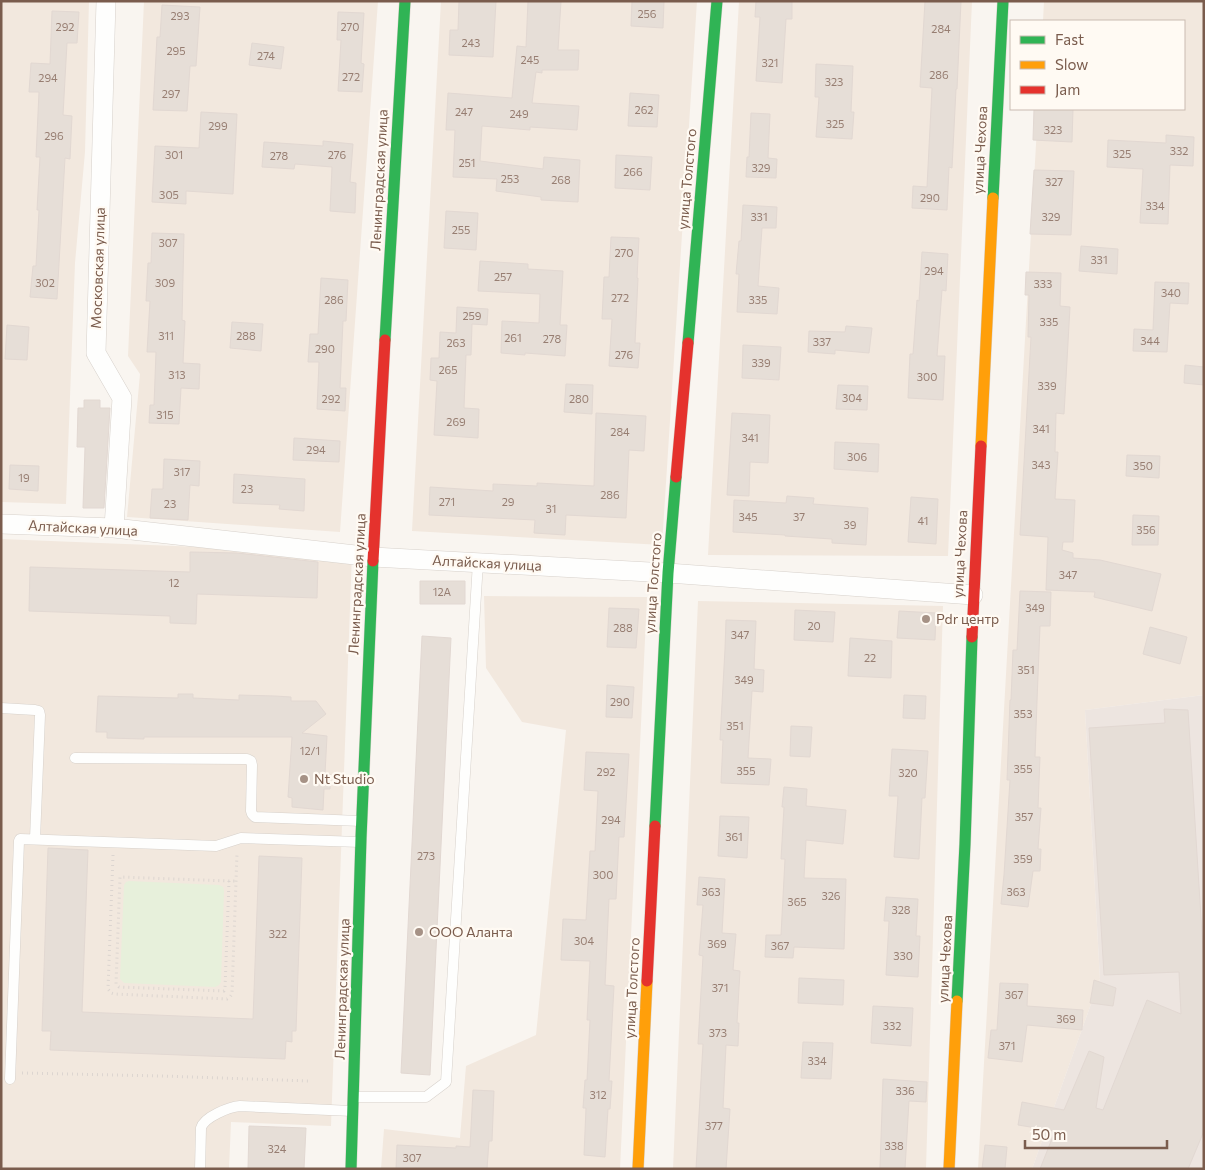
<svg xmlns="http://www.w3.org/2000/svg" width="1205" height="1170" viewBox="0 0 1205 1170" font-family="Commissioner,sans-serif">
<rect width="100%" height="100%" fill="#f9f5f0"/>
<path fill="#f2e8de" d="M1 1H89L85 152 75 263 66 504 1 502Z
M144 1H378L340 532 127 517 140 374 128 356Z
M441 1H697L662 545 412 531Z
M739 1H972L948 556 708 555Z
M1044 1H1204V695L1085 710 1100 979 1032 1169H978L1038 109H1184V21H1043Z
M1 539 352 553 331 1126 231 1122 229 1169H1Z
M484 596 647 597 620 1169H381L384 1129 460 1138 466 1066 536 1035 566 730 522 722 486 668Z
M698 601 943 606 926 1169H673Z"/>
<path fill="#ede5e0" d="M1204 695V1169H1032L1100 979 1085 710Z"/>
<path fill="#e7f0db" d="M129 881 219 885 223 887 224 891 221 982 219 985 215 987 124 983 120 979 124 885 126 882Z"/>
<path fill="#e6ded7" stroke="#e2d8d2" d="M459 1H496L493 57 449 55 450 30H458Z
M528 1H561L558 50H579L578 70H542V73L536 72 532 103 579 106 577 130 530 127V130L482 126 480 161 543 169 544 157 580 160 578 202 541 200V197L496 191 497 179 453 177 455 130H446L448 93 512 98 517 46 526 47Z
M632 1H664L663 28 631 26Z
M756 1H792V19H786L782 83 756 81 760 17H755Z
M925 1H961L957 89H956L952 168 949 167 947 210 912 208 913 186 927 187 932 88 920 87Z
M162 5 200 7 196 66H190L187 111 153 110 157 37H160Z
M52 11 79 12 77 43H67L63 115 72 116 70 159 65 158 57 299 30 297 33 266H36L39 210H37L40 157H36L39 92H29L31 63 50 64Z
M338 12 364 13 361 63 364 64 362 92 338 91 341 40H337Z
M252 43 284 47 281 69 249 65Z
M816 64 853 66 851 112H854L852 139 816 137 819 97H815Z
M630 93 659 95 657 127 628 126Z
M1034 109H1073L1072 142 1033 140Z
M201 112 237 114 233 194 186 191V204L152 202 155 146 199 148Z
M751 113 770 114 768 158 777 159 776 178 746 177 747 157H749Z
M1166 135 1194 137 1193 166 1170 165 1168 224 1140 223 1143 169 1107 167 1108 140 1166 143Z
M323 141 353 144 350 182 356 183 355 213 330 211 332 167 295 164 294 169 262 167 264 142 323 146Z
M616 155 652 157 650 190 615 188Z
M1034 170 1074 171 1071 235 1030 234Z
M743 205 777 207 776 228H762L758 286 779 288 777 314 737 312 739 274H736L739 241H741Z
M446 211 478 213 476 250 444 248Z
M152 233 184 234 182 320 185 321 183 363 200 364 199 389 181 388 179 424 149 423 150 405H154L156 352H147L150 301H146L148 263H151Z
M611 237 639 238 637 278H638L635 343H640L638 368 609 366 612 319H602L604 277H609Z
M1081 246 1118 249 1117 274 1079 271Z
M922 252 948 254 946 291 942 290 937 356H945L943 400 908 398 910 354H913L917 300 919 301Z
M480 261 528 264V269L563 271 560 325H567L565 356 525 353V355L501 353 502 321 539 323 540 294 478 291Z
M1026 272 1061 273 1060 306 1070 307 1064 414 1056 413 1055 452H1058L1055 499 1075 500 1073 542H1063L1062 550 1073 553V558L1100 560 1161 574 1152 611 1094 597 1095 592 1046 590 1048 537 1020 535 1031 337H1028L1029 295H1025Z
M321 278 348 280 346 321H343L340 388H346L345 411 317 409 319 362H308L310 334H318Z
M1155 282 1189 283 1188 304 1170 303 1167 352 1133 351 1134 329 1153 330Z
M457 307 488 309 487 325 472 324 471 355H466L464 408 479 409 478 438 434 435 437 381 430 380 431 358H439L440 332 456 333Z
M232 322 263 324 261 351 230 348Z
M7 325 29 327 27 360 5 359Z
M846 326 872 328 869 353 835 350V354L808 352 809 331 845 332Z
M743 345 781 347 779 380 742 378Z
M1185 365 1204 367V385L1184 383Z
M566 384 593 385 592 414 564 412Z
M838 385 868 386 867 410 836 409Z
M84 400H100V408H110L104 508H83L85 447H77L78 408H84Z
M596 413 646 416 644 451 629 450 626 518 566 515 565 535 534 533 535 520 429 515 430 487 493 491V484L537 486V483L594 486Z
M732 413 770 415 768 463 750 462 749 496 727 495Z
M294 438 340 441 339 462 293 460Z
M835 442 879 444 878 472 834 469Z
M1127 455 1160 456 1159 478 1126 476Z
M164 459 200 461 199 486 190 485 188 520 150 518 152 489H163Z
M10 465 39 466 38 491 9 489Z
M234 474 305 479 304 511 279 509 280 505 233 503Z
M787 496 814 498 813 504 868 508 866 545 832 543V539L785 536V535L733 532 734 500 786 503Z
M911 497 938 499 936 544 908 542Z
M1133 515 1159 516 1158 545H1132Z
M190 552 237 553 318 562 317 598 197 594 196 624 170 623V616L29 611 30 567 190 572Z
M420 581H465V604H420Z
M1020 591 1051 592 1050 626H1040L1037 701 1035 757H1040L1038 808H1041L1038 849H1041L1040 871H1033L1028 907 1001 904 1004 875 1010 780H1007L1010 700H1011L1013 650H1017Z
M609 608 639 609 636 648 607 647Z
M795 610 835 612 833 642 794 640Z
M899 611 936 613 935 640 897 638Z
M726 620 756 621 754 669 764 670 763 692 752 691 748 758 771 759 769 785 721 783 723 740H720L725 649Z
M1150 627 1187 637 1180 664 1143 654Z
M422 636 451 638 430 1075 401 1073Z
M850 638 892 641 891 678 848 676Z
M607 685 634 687 632 718 606 717Z
M178 694H193V698L239 700V695L275 696 291 697V701H316L326 714 302 733 327 736 325 774H330V789H324L323 810 292 807V798L288 797 292 737H144V739L107 738V732H96L98 696 178 698Z
M904 695 926 696 925 719 903 718Z
M1164 709 1188 710 1204 966V1131L1188 1169H1040L1055 1131 1018 1125 1022 1102 1064 1110 1089 1051 1104 1057 1096 1108 1103 1110 1147 1000 1181 1014 1179 972 1104 975 1089 728 1165 723Z
M791 726 812 727 810 757 790 756Z
M892 749 928 751 925 798H922L919 859 894 857 898 796H889Z
M586 752 629 754 624 837H619L616 899H609L605 985 614 986 609 1081H612L610 1109H608L605 1157 584 1155 586 1108H583L585 1080H587L590 1020H587L590 961 561 960 563 919 586 920 590 851H595L598 791 584 790Z
M784 787 807 789 806 806 846 810 843 844 806 840 804 878 846 879 844 949 794 947 793 958 765 957 766 935H781L785 859H781L784 807H782Z
M720 816 749 817 747 858 718 856Z
M48 848 88 850 82 1012 253 1019 259 856 302 858 296 1031H292V1042L286 1041 285 1059 50 1050 51 1031H42Z
M699 877 725 879 722 933 736 934 733 970 740 971 737 1023H739L738 1046 726 1045 723 1108 730 1109 726 1169H696L703 1044H698L703 956 699 955 703 905H697Z
M886 897 918 899 916 936H920L918 977 886 975 889 921H884Z
M799 978 844 980 843 1005 798 1003Z
M1094 980 1116 988 1113 1006 1090 1003Z
M1000 983 1028 984 1027 1006 1083 1010 1082 1030 1027 1025 1022 1062 988 1058 991 1030H997Z
M873 1006 913 1008 911 1046 871 1043Z
M803 1042 833 1043 831 1079 801 1078Z
M883 1079 927 1082 926 1102 909 1101 905 1169 880 1168Z
M473 1090 494 1091 492 1141H489L487 1169H396L397 1145 456 1148V1146L470 1147Z
M249 1126 306 1128 304 1169H248Z
M985 1145 1007 1147 1005 1169H982Z"/>
<g fill="none" stroke-linecap="round" stroke-linejoin="round">
<g stroke="#d7d1cb" stroke-width="11">
<path id="lane" d="M1 708 35 710 39 711 40 715 35 839
M75 758 247 759 251 761 252 765 251 811 252 814 255 817 361 821
M10 1079 19 841 20 839 216 846 241 838 360 842
M355 1097H426L446 1082 478 562
M200 1169 201 1128C204 1117 229 1107 240 1106L352 1111"/>
</g>
<g stroke="#d7d1cb" stroke-width="20">
<path id="street" d="M106 1 96 353 122 398 114 528
M1 524 114 528 373 557 668 573 973 595"/>
</g>
<g stroke="#d9d2cb" stroke-width="12">
<path id="fast" d="M993 198 1003 1
M385 340 405 1
M688 343 717 1
M655 826 668 573 676 477
M957 1001 965 844 972 637
M351 1169 361 838 373 561"/>
</g>
<g stroke="#d9d2cb" stroke-width="12">
<path id="slow" d="M981 446 993 198
M638 1169 647 981
M949 1169 957 1001"/>
</g>
<g stroke="#d9d2cb" stroke-width="12">
<path id="jam" d="M676 477 688 343
M373 561 385 340
M972 637 981 446
M647 981 655 826"/>
</g>
<path stroke="#dcd5d0" stroke-width="3" stroke-dasharray="1 4" stroke-linecap="butt" d="M113 855 108 989 111 993 114 994 227 999 230 997 232 994 237 853
M229 881 225 988 224 991 119 987 116 984 120 877 229 881H236
M22 1073 162 1076 309 1081"/>
<use href="#lane" stroke="#fefefd" stroke-width="10"/>
<use href="#street" stroke="#fefefd" stroke-width="19"/>
<use href="#fast" stroke="#30b455" stroke-width="11"/>
<use href="#slow" stroke="#ff9f0a" stroke-width="11"/>
<use href="#jam" stroke="#e5322d" stroke-width="11"/>
</g>
<g fill="#a69286" stroke="#fffaf3" stroke-width="2">
<circle cx="926" cy="619" r="5"/>
<circle cx="304" cy="779" r="5"/>
<circle cx="419" cy="932" r="5"/>
</g>
<g text-anchor="middle" stroke-width="4.5" stroke-linejoin="round" paint-order="stroke">
<g font-size="11" fill="#977e72">
<text x="647" y="18">256</text>
<text x="180" y="20">293</text>
<text x="65" y="31">292</text>
<text x="350" y="31">270</text>
<text x="941" y="33">284</text>
<text x="471" y="47">243</text>
<text x="176" y="55">295</text>
<text x="266" y="60">274</text>
<text x="530" y="64">245</text>
<text x="770" y="67">321</text>
<text x="939" y="79">286</text>
<text x="351" y="81">272</text>
<text x="48" y="82">294</text>
<text x="834" y="86">323</text>
<text x="171" y="98">297</text>
<text x="644" y="114">262</text>
<text x="464" y="116">247</text>
<text x="519" y="118">249</text>
<text x="835" y="128">325</text>
<text x="218" y="130">299</text>
<text x="1053" y="134">323</text>
<text x="54" y="140">296</text>
<text x="1179" y="155">332</text>
<text x="1122" y="158">325</text>
<text x="174" y="159">301</text>
<text x="337" y="159">276</text>
<text x="279" y="160">278</text>
<text x="467" y="167">251</text>
<text x="761" y="172">329</text>
<text x="633" y="176">266</text>
<text x="510" y="183">253</text>
<text x="561" y="184">268</text>
<text x="1054" y="186">327</text>
<text x="169" y="199">305</text>
<text x="930" y="202">290</text>
<text x="1155" y="210">334</text>
<text x="759" y="221">331</text>
<text x="1051" y="221">329</text>
<text x="461" y="234">255</text>
<text x="168" y="247">307</text>
<text x="624" y="257">270</text>
<text x="1099" y="264">331</text>
<text x="934" y="275">294</text>
<text x="503" y="281">257</text>
<text x="45" y="287">302</text>
<text x="165" y="287">309</text>
<text x="1043" y="288">333</text>
<text x="1171" y="297">340</text>
<text x="620" y="302">272</text>
<text x="334" y="304">286</text>
<text x="758" y="304">335</text>
<text x="472" y="320">259</text>
<text x="1049" y="326">335</text>
<text x="166" y="340">311</text>
<text x="246" y="340">288</text>
<text x="513" y="342">261</text>
<text x="552" y="343">278</text>
<text x="1150" y="345">344</text>
<text x="822" y="346">337</text>
<text x="456" y="347">263</text>
<text x="325" y="353">290</text>
<text x="624" y="359">276</text>
<text x="761" y="367">339</text>
<text x="448" y="374">265</text>
<text x="177" y="379">313</text>
<text x="927" y="381">300</text>
<text x="1047" y="390">339</text>
<text x="852" y="402">304</text>
<text x="331" y="403">292</text>
<text x="579" y="403">280</text>
<text x="165" y="419">315</text>
<text x="456" y="426">269</text>
<text x="1041" y="433">341</text>
<text x="620" y="436">284</text>
<text x="750" y="442">341</text>
<text x="316" y="454">294</text>
<text x="857" y="461">306</text>
<text x="1041" y="469">343</text>
<text x="1143" y="470">350</text>
<text x="182" y="476">317</text>
<text x="24" y="482">19</text>
<text x="247" y="493">23</text>
<text x="610" y="499">286</text>
<text x="447" y="506">271</text>
<text x="508" y="506">29</text>
<text x="170" y="508">23</text>
<text x="551" y="513">31</text>
<text x="748" y="521">345</text>
<text x="799" y="521">37</text>
<text x="923" y="525">41</text>
<text x="850" y="529">39</text>
<text x="1146" y="534">356</text>
<text x="1068" y="579">347</text>
<text x="174" y="587">12</text>
<text x="442" y="596">12А</text>
<text x="1035" y="612">349</text>
<text x="814" y="630">20</text>
<text x="623" y="632">288</text>
<text x="740" y="639">347</text>
<text x="870" y="662">22</text>
<text x="1026" y="674">351</text>
<text x="744" y="684">349</text>
<text x="620" y="706">290</text>
<text x="1023" y="718">353</text>
<text x="735" y="730">351</text>
<text x="310" y="755">12/1</text>
<text x="1023" y="773">355</text>
<text x="746" y="775">355</text>
<text x="606" y="776">292</text>
<text x="908" y="777">320</text>
<text x="1024" y="821">357</text>
<text x="611" y="824">294</text>
<text x="734" y="841">361</text>
<text x="426" y="860">273</text>
<text x="1023" y="863">359</text>
<text x="603" y="879">300</text>
<text x="711" y="896">363</text>
<text x="1016" y="896">363</text>
<text x="831" y="900">326</text>
<text x="797" y="906">365</text>
<text x="901" y="914">328</text>
<text x="278" y="938">322</text>
<text x="584" y="945">304</text>
<text x="717" y="948">369</text>
<text x="780" y="950">367</text>
<text x="903" y="960">330</text>
<text x="720" y="992">371</text>
<text x="1014" y="999">367</text>
<text x="1066" y="1023">369</text>
<text x="892" y="1030">332</text>
<text x="718" y="1037">373</text>
<text x="1007" y="1050">371</text>
<text x="817" y="1065">334</text>
<text x="905" y="1095">336</text>
<text x="598" y="1099">312</text>
<text x="714" y="1130">377</text>
<text x="894" y="1150">338</text>
<text x="277" y="1153">324</text>
<text x="412" y="1162">307</text>
</g>
<g font-size="14" fill="#7a5c4d" stroke="#fffaf3">
<text transform="translate(980 150) rotate(-87)" y="5">улица Чехова</text>
<text transform="translate(687 179) rotate(-85)" y="5">улица Толстого</text>
<text transform="translate(379 180) rotate(-87)" y="5">Ленинградская улица</text>
<text transform="translate(98 268) rotate(-88)" y="5">Московская улица</text>
<text transform="translate(83 528) rotate(3)" y="5">Алтайская улица</text>
<text transform="translate(960 554) rotate(-87)" y="5">улица Чехова</text>
<text transform="translate(487 563) rotate(3)" y="5">Алтайская улица</text>
<text transform="translate(653 583) rotate(-86)" y="5">улица Толстого</text>
<text transform="translate(357 584) rotate(-87)" y="5">Ленинградская улица</text>
<text transform="translate(945 959) rotate(-87)" y="5">улица Чехова</text>
<text transform="translate(632 988) rotate(-87)" y="5">улица Толстого</text>
<text transform="translate(342 989) rotate(-88)" y="5">Ленинградская улица</text>
</g>
<g font-size="14" fill="#7a5c4d" stroke="#fffaf3" text-anchor="start">
<text x="936" y="624">Pdr центр</text>
<text x="314" y="784">Nt Studio</text>
<text x="429" y="937">ООО Аланта</text>
</g>
</g>
<rect width="1205" height="1170" fill="none" stroke="#7a5c4d" stroke-width="5"/>
<rect x="1010" y="20" width="175" height="90" fill="#fffaf3" stroke="#cabbb1"/>
<rect x="1020" y="36" width="25" height="8" fill="#30b455" stroke="#cabbb1"/>
<text x="1055" y="45" font-size="15" fill="#7a5c4d">Fast</text>
<rect x="1020" y="61" width="25" height="8" fill="#ff9f0a" stroke="#cabbb1"/>
<text x="1055" y="70" font-size="15" fill="#7a5c4d">Slow</text>
<rect x="1020" y="86" width="25" height="8" fill="#e5322d" stroke="#cabbb1"/>
<text x="1055" y="95" font-size="15" fill="#7a5c4d">Jam</text>
<path d="M1025 1140v8h142v-8" fill="none" stroke="#7a5c4d" stroke-width="2.5"/>
<text x="1032" y="1140" font-size="15" fill="#7a5c4d" stroke="#fffaf3" stroke-width="4" paint-order="stroke">50 m</text>
</svg>
